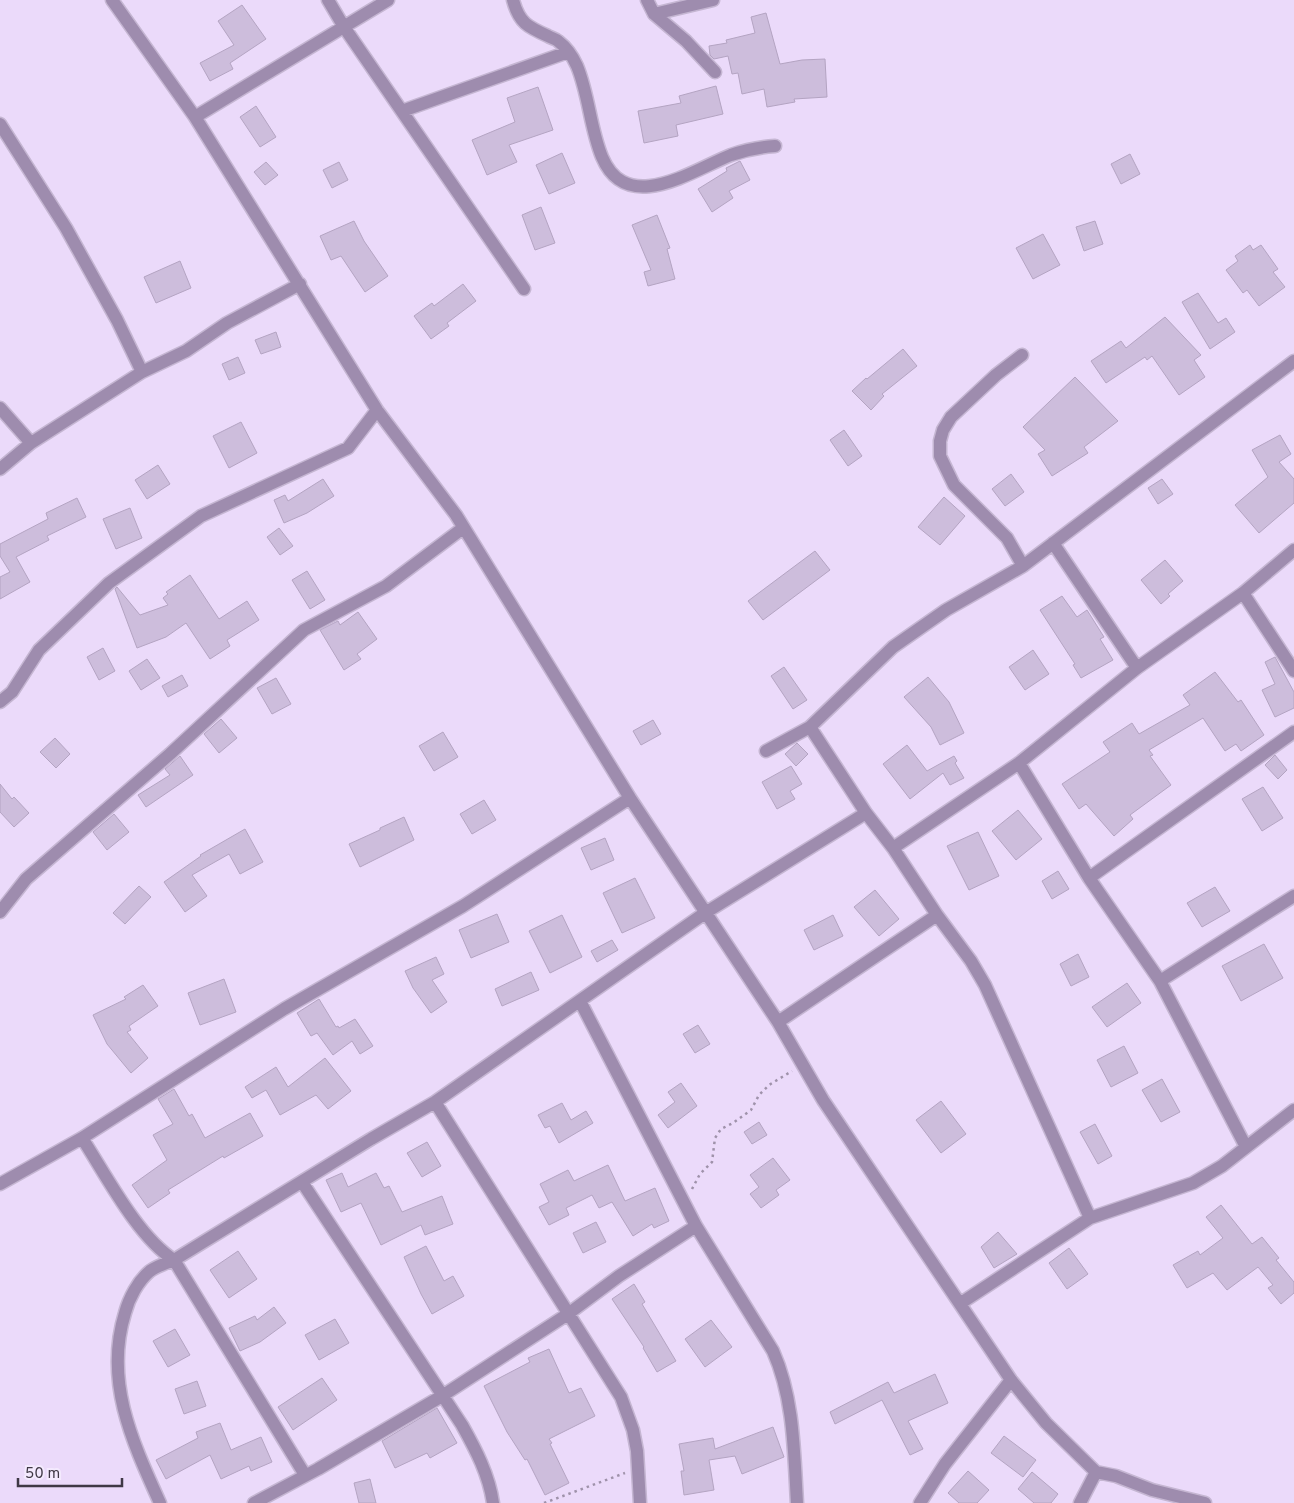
<svg xmlns="http://www.w3.org/2000/svg" width="1294" height="1503" viewBox="0 0 1294 1503" font-family="Overpass,sans-serif">
<rect width="100%" height="100%" fill="#ebdafa"/>
<path fill="#cdbddc" stroke="#b4a4c2" d="M242 5 266 39 230 63 233 69 210 81 200 63 234 45 218 21Z
M766 13 780 64 802 60 825 59 827 97 794 99 795 102 767 107 764 89 742 94 738 73 732 74 728 56 714 59 710 55 709 46 727 43 726 40 755 33 751 17Z
M716 86 723 114 676 125 678 136 644 143 638 111 681 103 679 96Z
M538 87 553 130 509 145 517 162 487 175 472 140 515 122 507 98Z
M256 106 276 137 260 147 240 117Z
M562 153 575 183 549 194 536 165Z
M1130 154 1140 174 1121 184 1111 164Z
M740 161 750 180 729 191 733 198 712 212 698 189 727 171 726 168Z
M266 162 278 175 265 185 254 172Z
M339 162 348 180 332 188 323 170Z
M541 207 555 243 535 250 522 215Z
M657 215 670 248 667 249 675 279 648 286 644 272 651 270 632 225Z
M354 221 364 241 388 276 365 292 341 256 331 260 320 236Z
M1095 221 1103 244 1084 251 1076 227Z
M1043 234 1060 265 1033 279 1016 248Z
M1250 245 1253 250 1261 245 1278 269 1273 272 1285 287 1259 306 1247 290 1243 293 1226 270 1238 261 1235 256Z
M180 261 191 288 156 303 144 277Z
M463 284 476 301 447 323 449 326 431 339 414 316 432 303 434 306Z
M1198 293 1218 323 1226 318 1235 332 1210 349 1182 302Z
M1165 317 1201 355 1194 360 1205 377 1179 395 1152 356 1147 360 1145 357 1106 383 1091 361 1121 341 1126 348Z
M276 332 281 347 261 354 255 340Z
M903 349 917 366 882 394 884 396 871 410 852 391 866 378 867 379Z
M238 357 245 373 229 380 222 364Z
M1075 377 1118 421 1084 447 1088 453 1052 476 1038 454 1045 450 1023 427Z
M241 422 257 453 229 468 213 436Z
M844 430 862 456 848 466 830 440Z
M1280 435 1291 454 1279 462 1294 479V503L1259 533 1235 505 1268 477 1252 450Z
M158 465 170 484 147 499 135 480Z
M1011 474 1024 492 1005 506 992 489Z
M323 479 334 496 307 513 284 523 274 500 285 495 288 501Z
M1162 479 1173 494 1158 504 1148 488Z
M944 497 965 516 940 545 918 527Z
M77 498 86 517 47 536 49 540 16 557 30 582 0 599V577L10 572 0 556V544L48 519 46 513Z
M130 508 142 538 116 549 103 519Z
M279 528 293 546 280 555 267 537Z
M815 551 830 570 763 620 748 601Z
M1165 560 1183 581 1168 594 1170 596 1161 604 1141 580Z
M307 571 325 600 310 609 292 580Z
M190 575 219 619 247 601 259 620 227 640 230 646 210 659 186 623 166 637 137 648 115 589 117 587 140 615 168 605 163 598 168 594 166 592Z
M1062 596 1077 617 1087 610 1104 637 1100 639 1113 660 1081 678 1073 665 1075 664 1040 610Z
M358 612 377 639 357 654 361 659 344 670 320 630 338 621 340 625Z
M103 648 115 671 99 680 87 657Z
M1033 650 1049 674 1025 690 1009 667Z
M1275 657 1294 692V708L1275 717 1262 690 1275 684 1265 662Z
M147 659 160 678 141 690 129 671Z
M784 667 807 700 793 709 771 676Z
M1215 672 1238 702 1241 700 1264 735 1241 751 1236 744 1225 751 1203 718 1149 750 1153 755 1150 756 1171 785 1130 815 1133 819 1114 836 1086 804 1079 809 1062 784 1110 752 1103 742 1132 723 1139 734 1190 705 1183 695Z
M182 675 188 686 168 697 162 686Z
M928 677 949 702 964 733 940 745 931 727 904 697Z
M276 678 291 704 272 714 257 688Z
M221 719 237 738 219 753 204 734Z
M653 720 661 734 641 745 633 731Z
M443 732 458 757 434 771 419 746Z
M55 738 70 754 56 768 40 752Z
M797 743 808 754 796 766 785 754Z
M907 745 927 771 954 756 957 761 955 763 964 778 950 785 943 773 910 799 883 764Z
M1275 755 1287 770 1278 779 1265 765Z
M180 756 193 775 146 807 138 795 170 775 165 769Z
M791 766 802 784 790 791 795 799 777 809 762 782Z
M0 784 12 799 14 797 29 813 14 827 0 812Z
M1263 787 1283 818 1262 831 1242 799Z
M484 800 496 820 472 834 460 814Z
M1018 810 1042 839 1016 860 992 831Z
M114 814 129 832 107 850 93 832Z
M404 817 414 840 360 867 349 844 380 830V828Z
M245 829 263 862 240 874 229 854 192 875 207 896 185 912 164 882 201 856 200 855Z
M978 832 999 876 969 890 947 846Z
M605 838 614 860 591 870 581 848Z
M1058 871 1069 889 1052 899 1042 881Z
M635 878 655 918 622 933 603 893Z
M139 886 151 897 125 924 113 913Z
M1215 887 1230 911 1202 927 1187 903Z
M875 890 899 919 879 936 854 907Z
M497 914 509 942 471 958 459 930Z
M562 915 582 957 550 973 529 931Z
M833 915 843 936 814 950 804 930Z
M612 940 618 950 597 962 591 951Z
M1264 944 1283 978 1241 1001 1222 966Z
M1078 954 1089 977 1071 986 1060 964Z
M436 957 444 974 432 980 447 1002 431 1013 413 988 405 971Z
M531 972 539 990 502 1006 495 989Z
M224 979 236 1012 200 1025 188 993Z
M1127 983 1141 1003 1107 1027 1092 1007Z
M143 985 158 1006 129 1026 131 1030 127 1032 148 1058 131 1073 107 1044 93 1015 126 999 124 997Z
M319 999 336 1027 338 1026 339 1028 355 1019 373 1046 360 1054 352 1041 333 1055 317 1033 311 1036 297 1013Z
M698 1025 710 1044 695 1053 683 1034Z
M1124 1046 1138 1073 1111 1087 1097 1060Z
M325 1058 351 1091 328 1109 316 1095 280 1115 266 1090 252 1098 245 1087 276 1067 288 1087Z
M1162 1079 1180 1112 1161 1122 1142 1090Z
M681 1083 697 1106 668 1128 658 1115 675 1102 668 1092Z
M174 1089 189 1116 192 1114 205 1138 250 1113 263 1136 224 1158 223 1156 168 1190 170 1193 148 1208 132 1185 167 1160 153 1135 173 1124 158 1099Z
M941 1101 966 1134 941 1153 916 1120Z
M562 1103 571 1120 586 1111 593 1123 559 1143 550 1126 545 1128 538 1115Z
M759 1122 767 1135 752 1144 744 1132Z
M1095 1124 1112 1156 1098 1164 1080 1132Z
M427 1142 441 1166 422 1177 407 1153Z
M773 1158 790 1180 776 1190 779 1195 761 1208 750 1194 759 1187 750 1175Z
M608 1165 625 1201 655 1188 669 1221 654 1228 652 1224 633 1236 612 1202 599 1208 592 1195 566 1208 569 1215 549 1225 539 1207 549 1202 540 1184 568 1170 574 1181Z
M342 1173 348 1187 376 1173 384 1188 389 1186 402 1212 442 1196 453 1224 425 1235 421 1225 381 1245 361 1203 341 1212 326 1180Z
M1221 1205 1252 1244 1262 1237 1279 1258 1276 1260 1294 1282V1293L1281 1304 1268 1288 1273 1285 1258 1267 1227 1290 1213 1273 1187 1288 1173 1265 1198 1251 1200 1255 1223 1238 1206 1217Z
M596 1222 606 1242 583 1253 573 1233Z
M998 1232 1017 1254 994 1268 981 1247Z
M426 1246 444 1281 453 1276 464 1296 432 1314 421 1294 404 1257Z
M1069 1248 1088 1274 1067 1289 1049 1263Z
M238 1251 257 1279 229 1298 210 1270Z
M634 1284 645 1302 642 1304 676 1361 657 1372 643 1348 644 1347 612 1299Z
M274 1307 286 1323 260 1342 240 1351 229 1328 255 1316 257 1320Z
M335 1319 349 1343 319 1360 305 1335Z
M711 1320 732 1347 705 1367 685 1339Z
M175 1329 190 1355 168 1367 153 1341Z
M549 1349 569 1393 581 1388 595 1416 549 1439 552 1443 550 1444 569 1483 545 1495 527 1459 525 1460 507 1432 484 1386 530 1362 528 1358Z
M935 1374 948 1403 908 1421 923 1449 910 1455 882 1400 835 1424 830 1412 888 1382 894 1393Z
M322 1378 337 1400 293 1430 278 1407Z
M197 1381 206 1406 184 1414 175 1389Z
M437 1408 457 1443 430 1458 427 1453 395 1468 382 1441Z
M220 1423 231 1450 261 1437 272 1462 251 1471 249 1466 221 1479 210 1455 166 1479 156 1460 198 1438 196 1432Z
M773 1427 784 1457 742 1474 735 1456 709 1460 714 1490 684 1495 681 1471H684L679 1444 713 1438 715 1449Z
M1004 1436 1036 1460 1023 1477 991 1453Z
M968 1471 989 1490 977 1503H959L948 1493Z
M1032 1472 1058 1494 1051 1503H1034L1018 1489Z
M370 1479 376 1503H359L354 1483Z"/>
<g fill="none" stroke-linecap="round" stroke-linejoin="round">
<g stroke="#c5b6d2" stroke-width="15">
<path id="minor" d="M112 0 195 117 377 410 456 515 630 798 778 1022 823 1100 1011 1380 1046 1423 1096 1472 1116 1476 1152 1490 1205 1503
M328 0 344 27 524 289
M513 0C519 23 528 27 548 36 551 38 556 39 558 41 566 47 573 57 577 66 589 95 590 128 602 157 627 216 691 171 731 155 745 150 760 147 775 146
M647 0 654 14 686 41 715 72
M654 14 713 0
M402 111 568 52
M195 117 388 0
M0 124 66 228 117 320 142 372
M1022 355 996 375 951 417 943 430 940 441V456L954 485 1007 538 1023 566
M0 408 31 443
M0 469 31 443 142 372 186 351 227 323 300 284
M1053 543 1137 668
M1243 593 1294 671
M0 702 12 692 39 650 109 583 201 516 348 448 377 410
M810 727 866 813 893 848 937 915 971 961 985 985 1090 1218
M766 751 810 727 893 647 946 610 1023 566 1294 361
M1019 763 1089 878 1160 981 1246 1147
M893 848 1019 763 1137 668 1243 593 1294 550
M1089 878 1294 732
M0 912 26 879 170 754 304 630 386 586 463 528
M1160 981 1294 896
M580 1001 696 1226 773 1351C794 1398 794 1452 797 1503
M778 1022 937 915
M435 1102 621 1397 633 1430 637 1451 640 1503
M82 1138C106 1175 137 1236 174 1260L305 1475
M302 1182 462 1425C476 1450 489 1475 493 1503
M0 1184 82 1138 284 1009 463 906 630 798
M961 1303 1090 1218 1193 1183 1222 1166 1294 1110
M160 1503C132 1441 104 1381 125 1313 129 1298 138 1281 150 1271 157 1266 166 1263 174 1260L371 1139 435 1102 705 913 866 813
M254 1503 318 1469 442 1396 568 1314 619 1276 696 1226
M920 1503 945 1464 1011 1380
M1080 1503 1096 1472"/>
</g>
<path stroke="#9f92aa" stroke-width="2.5" stroke-dasharray="2.5 4" stroke-linecap="butt" d="M692 1189 700 1174 712 1162 715 1138 721 1129 733 1123 751 1110 759 1095 769 1085 792 1071
M544 1503 625 1473"/>
<use href="#minor" stroke="#9e8cae" stroke-width="12"/>
</g>
<path d="M18 1478v8h104v-8" fill="none" stroke="#3f3845" stroke-width="2.5"/>
<text x="25" y="1478" font-size="15" fill="#3f3845" stroke="#f4eafe" stroke-width="4" paint-order="stroke">50 m</text>
</svg>
